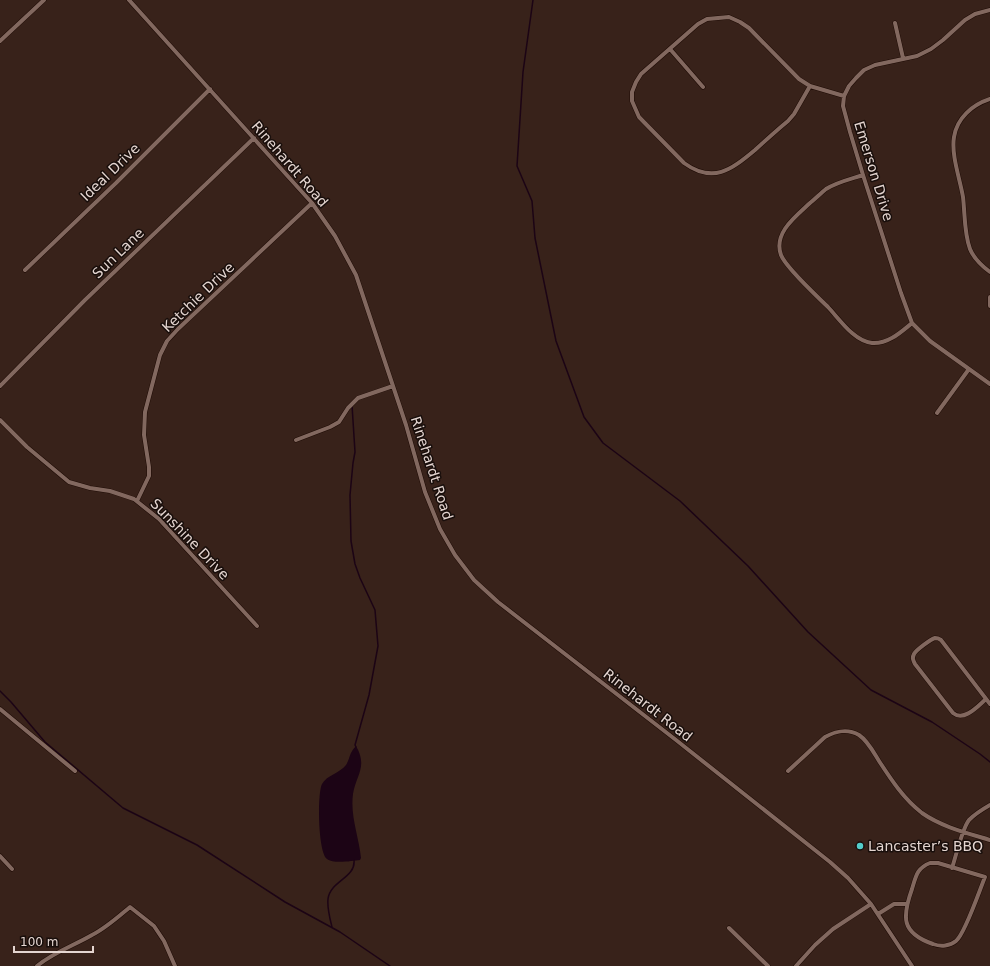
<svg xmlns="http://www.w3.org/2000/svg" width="990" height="966" viewBox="0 0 990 966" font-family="'DejaVu Sans',sans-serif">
<rect width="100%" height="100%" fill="#38221a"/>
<path fill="#1c0415" d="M356 746C368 767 356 775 353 794 350 816 359 837 361 858L360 860C352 861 333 864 327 859 318 853 317 794 322 784 327 775 340 773 346 765 350 759 349 753 356 746Z"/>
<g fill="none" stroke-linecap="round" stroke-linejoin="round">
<path stroke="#1c0415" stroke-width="1.5" d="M533 0 523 72 517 166 532 201 535 238 556 341 584 417 603 443 680 501 748 566 808 632 871 690 932 722 980 754 990 762
M352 405 355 452 353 463 350 495 351 541 355 564 360 578 375 610 378 646 369 695 355 745 356 747
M0 691 11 702 45 742 123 808 197 845 285 902 340 932 390 966
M332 927C330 919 327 908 328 899 330 881 356 878 354 860"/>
<g stroke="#1e0b05" stroke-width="5">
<path id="street" d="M129 0 312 203 335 236 356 275 406 425 425 492 440 529 455 555 474 580 498 602 676 740 830 862 848 878 871 904 912 966
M990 10 975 14 965 20 943 40 931 49 917 56 875 65 864 70 856 78 849 86 844 96 843 106 850 132 863 175 901 293 912 323 930 341 990 384
M895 23 903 58
M0 41 44 0
M670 49 703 87
M810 86 794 114 788 121C777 130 766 140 755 150 731 170 713 184 684 163L639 117 632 101V92L636 82 641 74 698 24 707 19 729 17 740 22 749 28 799 79 810 86 844 96
M990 99C972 105 957 118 954 137 951 155 960 179 963 197 965 214 964 233 970 249 974 259 982 266 990 272
M863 175C851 179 837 182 826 189 821 193 815 199 810 203 796 216 773 233 781 255 786 268 817 296 828 307 840 320 854 341 872 343 888 344 900 333 912 323
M25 270 116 183 210 89
M990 297V306
M0 386 85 300 254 138
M937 413 969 369
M0 420 27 447 69 482 90 488 110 491 134 499 159 519 257 626
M296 440 330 427 339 422 348 408 358 398 393 386
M137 501 149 476V467L144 435 145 412 160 355 167 341 178 329 312 203
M986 699C978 706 964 722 953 713L915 664C913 660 912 658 914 654 916 650 931 639 935 638 938 638 938 638 941 640L990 704
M0 709 75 771
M788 771 825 737C836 731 847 728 859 735 868 741 874 753 879 761 892 781 904 799 922 813 942 827 967 833 990 840
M0 856 12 869
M930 863H938L985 877C980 889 965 934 956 941 950 946 941 947 933 944 901 933 902 917 912 889 916 876 917 868 930 863Z
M952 868C956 856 962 829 969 820 975 814 983 809 990 805
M878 914 894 904H907
M729 928 768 966
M37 966C54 952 73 946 92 935 106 928 118 917 130 907L154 926 164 941 175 966
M796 966 815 945 833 929 871 904"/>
</g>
<use href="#street" stroke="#82685f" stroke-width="4"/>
</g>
<circle fill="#53cdcb" stroke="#180e0b" stroke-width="1.5" cx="860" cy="846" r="4"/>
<g text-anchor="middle" stroke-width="3" stroke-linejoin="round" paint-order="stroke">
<g font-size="14" fill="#e4d5d0" stroke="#180e0b">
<text transform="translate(290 164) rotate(49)" y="5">Rinehardt Road</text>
<text transform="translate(874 171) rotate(73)" y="5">Emerson Drive</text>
<text transform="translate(110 172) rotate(-44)" y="5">Ideal Drive</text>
<text transform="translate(118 253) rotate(-44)" y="5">Sun Lane</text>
<text transform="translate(198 297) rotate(-44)" y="5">Ketchie Drive</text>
<text transform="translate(432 468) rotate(72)" y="5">Rinehardt Road</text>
<text transform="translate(190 539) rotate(46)" y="5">Sunshine Drive</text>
<text transform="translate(648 705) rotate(38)" y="5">Rinehardt Road</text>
</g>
<g font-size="14" fill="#e4d5d0" stroke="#180e0b" text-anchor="start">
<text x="868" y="851">Lancaster’s BBQ</text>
</g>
</g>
<path d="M14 946v6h79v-6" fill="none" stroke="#e4d5d0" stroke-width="2"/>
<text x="20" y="946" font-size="12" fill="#e4d5d0" stroke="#180e0b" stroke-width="3" paint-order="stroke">100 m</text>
</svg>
